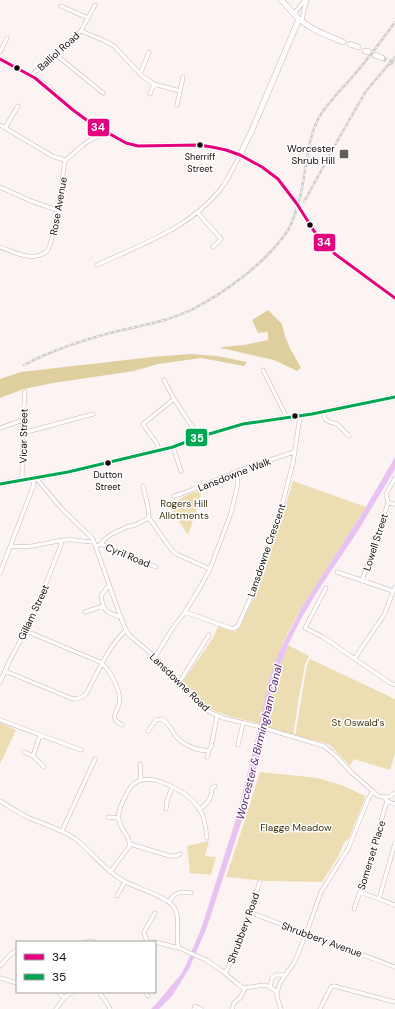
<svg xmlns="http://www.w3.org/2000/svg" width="395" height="1009" viewBox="0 0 395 1009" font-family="'DM Sans',sans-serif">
<rect width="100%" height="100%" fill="#fcf4f2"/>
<path fill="#edddb2" d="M293 481 366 507 302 607 291 627 279 652 269 680 260 724C240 718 217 716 202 702 195 696 189 688 183 681L213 638 218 626 235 632 240 627 261 582 282 517Z
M201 490 200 500 188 535 168 505 191 493Z
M288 645 309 656 305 664 298 703 293 736 262 726 279 669Z
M310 659 395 699V753L390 770 354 759 350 766 330 745 322 742 295 736 307 665Z
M0 723 16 730 0 764Z
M260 772 318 778 344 786 365 796 364 801 348 840 345 841 338 857 322 882 265 881 226 877 241 832Z
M209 841 205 856 216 857 211 875 190 873 187 846Z"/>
<path fill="#e0cf9e" d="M268 310 282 324 285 336 290 348 301 368 297 371 274 360 221 348 222 347 244 345 268 340V332L258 333 252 320Z
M191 354 217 356 247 362 244 366 201 358 158 364 134 371 53 383 24 389 0 398V379L21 372 152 357Z"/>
<path fill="#e8c2f1" d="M395 457V469L389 479 358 531 317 592 301 619 288 645 279 669 262 726 261 746 258 762 246 808 207 927 189 969 172 996 159 1009H151L156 1004 182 973 189 958 201 929 237 816 258 730 269 680 279 652 302 607 366 507Z"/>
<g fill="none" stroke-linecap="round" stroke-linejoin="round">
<path stroke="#d9d1cf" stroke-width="5" stroke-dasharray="5 2.5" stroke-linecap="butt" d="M382 58 395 64
M297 204 309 224"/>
<g stroke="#c3b9b7" stroke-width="4.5">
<path id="street" d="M61 6 88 18
M294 14 305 0
M302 21 304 9 307 0
M81 31 105 41 114 46 142 76 154 84 180 91
M0 52 7 38
M55 54 103 93
M140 74 149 52
M31 76 51 57 81 31 95 5
M150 94 154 84
M177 105 183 77
M0 125 52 156 65 160
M5 128 18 106
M0 187 31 201 57 210
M198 213 221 239 213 247
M0 247C11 251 24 258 36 256 39 256 45 253 47 251 54 244 63 174 65 160 72 156 76 150 83 145 90 139 98 136 107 133
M97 265C142 244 188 229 220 190 228 180 234 167 240 155
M263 370 287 418
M164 380 174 399 199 437
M324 412 325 419 330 422 337 424 349 436
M0 428 23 420
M23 433 93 414
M173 447 181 471
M159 450 157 444 143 424 174 399
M36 478 62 509 93 539 122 621 126 630 129 635 155 657 196 700 210 712 223 718 257 726 324 746 336 756 352 773 367 786 378 796 384 797 387 801 395 804
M22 479 23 420 25 392
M143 486 148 507 149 518 171 549 176 554 210 569
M174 496 181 494 246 468 294 452
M388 503 386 494 395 478
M388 503 395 504
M101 544 156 567
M11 546C33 549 45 542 65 540 75 539 84 542 94 542
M96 546 101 544 104 540 110 535 129 526H133L149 518
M337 572 393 591
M0 573 33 487 34 483 32 479
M362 581 388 503
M109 585 101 596C103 611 107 613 121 617
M326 588 305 628 323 637 390 683 395 685
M85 612 103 606
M185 612 233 629 238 626 257 583 278 521 293 463 300 416
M26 631 100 662C110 669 122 692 119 704 118 709 113 714 115 719 116 722 119 723 122 725
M155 657 172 629 185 612 202 584 210 569 231 513 237 488 238 471
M355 658 384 615 395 587
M5 671 73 699C79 699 82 698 86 694 98 672 108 647 126 630
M0 682 10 660 33 617 61 545V541
M179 683 209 635
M0 720 81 750
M148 731 156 720 161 719C169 722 170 729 175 735 181 744 199 752 209 750
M238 745 243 723
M24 752 33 756 44 767
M33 756 40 735
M207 757 209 750 211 747 217 716
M140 764 141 780
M384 797H389L395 793
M0 801C10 807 19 813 29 818 44 824 60 829 74 838 91 850 103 869 122 880 135 888 164 895 173 906 182 916 174 936 179 948
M166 809 167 801 172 787
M199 810C207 804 212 798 212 788L215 786
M108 817 118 818
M62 831 95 759
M130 844 170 856H176L180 854
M110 872 129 847C132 837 120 830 119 820 117 810 124 799 128 791 131 786 135 781 142 780 160 776 193 795 201 812 205 819 206 830 207 838
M360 892 395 905
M117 896 125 882
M379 899 395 843
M169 902C176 891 179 892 191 893
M354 909C367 874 376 837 387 801
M249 912 395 967
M87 942 92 941 94 942
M146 942H152
M147 942 144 932 155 913
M155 942 179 948 206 960 221 970 239 985 243 988 265 985 270 987 277 992V997L281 1009
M0 966 10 955 17 950
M225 973 228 968 260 882
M0 978 17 983
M270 987 272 978 276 975H285
M58 992 64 998
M99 992 108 1005 110 1009
M145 992 148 996
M277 992 280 983 295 961 306 934 321 892 348 849 368 799 373 791
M56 1009 64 998 72 992
M194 1009 195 1006 201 1009
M232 1009 234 1003 240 998 245 988
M320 1009 331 987 334 986 395 1002"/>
</g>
<g stroke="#c3b9b7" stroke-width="6">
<path id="secondary" d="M281 0C288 6 292 13 298 18 311 30 327 35 343 42
M350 44 358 47
M365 51 369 52
M375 55 382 58
M0 59 35 78 42 83 73 110 92 124 126 143 138 146 199 145 226 150 240 155 262 167 278 179 297 204
M240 155 252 130 299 19
M309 224 335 254 395 298
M0 484 68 472 173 447 199 437 243 424 312 414 395 397"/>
</g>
<use href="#street" stroke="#fffdfd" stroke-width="3.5"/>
<use href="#secondary" stroke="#fffdfd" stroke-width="5"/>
<g stroke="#cfcccc" stroke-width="2.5">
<path id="rail" d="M304 202 339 138 366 91 395 57
M24 365C54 349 86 339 118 331 144 325 169 321 193 309 226 292 268 261 288 230 295 218 298 206 301 193 306 169 307 142 318 119 327 103 342 89 354 75 369 58 382 40 395 22"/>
</g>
<use href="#rail" stroke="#fff" stroke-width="1" stroke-dasharray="3" stroke-linecap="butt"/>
<g stroke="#fff" stroke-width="6">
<path id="bus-1" d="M0 59 35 78 73 110 92 124 126 143 138 146 199 145 212 147 226 150 240 155 262 167 278 179 297 204 314 231 335 254 395 298"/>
</g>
<g stroke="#fff" stroke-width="6">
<path id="bus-2" d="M0 484 68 472 173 447 199 437 243 424 312 414 395 397"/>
</g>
<use href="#bus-1" stroke="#e5007d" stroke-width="3"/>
<use href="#bus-2" stroke="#00a651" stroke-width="3"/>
</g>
<g fill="#140908" stroke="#fff" stroke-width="1.5">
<circle cx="17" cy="68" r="3.5"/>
<circle cx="200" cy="145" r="3.5"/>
<circle cx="310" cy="225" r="3.5"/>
<circle cx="295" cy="416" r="3.5"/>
<circle cx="108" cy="463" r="3.5"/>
</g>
<rect fill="#655b5a" stroke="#fff" stroke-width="1.5" x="339" y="149" width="10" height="10" rx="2"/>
<g text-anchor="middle" stroke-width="3" stroke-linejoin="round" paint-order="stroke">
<g font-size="9" fill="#140908" stroke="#fff">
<text x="200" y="160">Sherriff<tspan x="200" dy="12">Street</tspan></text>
<text x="108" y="478">Dutton<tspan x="108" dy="12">Street</tspan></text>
</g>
<g font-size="10" fill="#140908" stroke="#fff">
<text transform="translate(58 51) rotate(-42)" y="4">Balliol Road</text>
<text transform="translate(58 206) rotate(-80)" y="4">Rose Avenue</text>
<text transform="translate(23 436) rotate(-89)" y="4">Vicar Street</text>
<text transform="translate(234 474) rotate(-21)" y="4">Lansdowne Walk</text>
<text transform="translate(375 542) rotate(-72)" y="4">Lowell Street</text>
<text transform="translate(266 550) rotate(-71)" y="4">Lansdowne Crescent</text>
<text transform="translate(128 555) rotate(22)" y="4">Cyril Road</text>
<text transform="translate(33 612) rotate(-65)" y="4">Gillam Street</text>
<text transform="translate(180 682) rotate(44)" y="4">Lansdowne Road</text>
<text transform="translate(371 855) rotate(-73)" y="4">Somerset Place</text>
<text transform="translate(243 928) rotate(-70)" y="4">Shrubbery Road</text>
<text transform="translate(322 939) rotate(20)" y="4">Shrubbery Avenue</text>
</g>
<g font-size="10" fill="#140908" stroke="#fff" text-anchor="end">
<text x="335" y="152">Worcester<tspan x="335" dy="12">Shrub Hill</tspan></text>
</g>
<g font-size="10" fill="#403510" stroke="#fff">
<text x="184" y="507">Rogers Hill<tspan x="184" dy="12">Allotments</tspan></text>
<text x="358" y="726">St Oswald's</text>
<text x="296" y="831">Flagge Meadow</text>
</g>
<g font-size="11" font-style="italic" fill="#531566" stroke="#fff">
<text transform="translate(259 742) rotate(-76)" y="4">Worcester &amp; Birmingham Canal</text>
</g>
</g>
<g stroke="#fff" stroke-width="1.5">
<rect x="87" y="118" width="23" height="19" rx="4" fill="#e5007d"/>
<rect x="313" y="233" width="23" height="19" rx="4" fill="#e5007d"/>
<rect x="185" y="428" width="23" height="19" rx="4" fill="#00a651"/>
</g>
<g font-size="11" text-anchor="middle" font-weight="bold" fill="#fff">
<text x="98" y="131">34</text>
<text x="324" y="246">34</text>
<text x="197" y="442">35</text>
</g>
<rect x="16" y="941" width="140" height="52" fill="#ffffff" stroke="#a19d9c"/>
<rect x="24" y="954" width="20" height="6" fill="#e5007d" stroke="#a19d9c"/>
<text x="52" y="961" font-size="12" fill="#140908">34</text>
<rect x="24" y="974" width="20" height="6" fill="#00a651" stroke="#a19d9c"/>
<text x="52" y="981" font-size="12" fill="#140908">35</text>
</svg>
